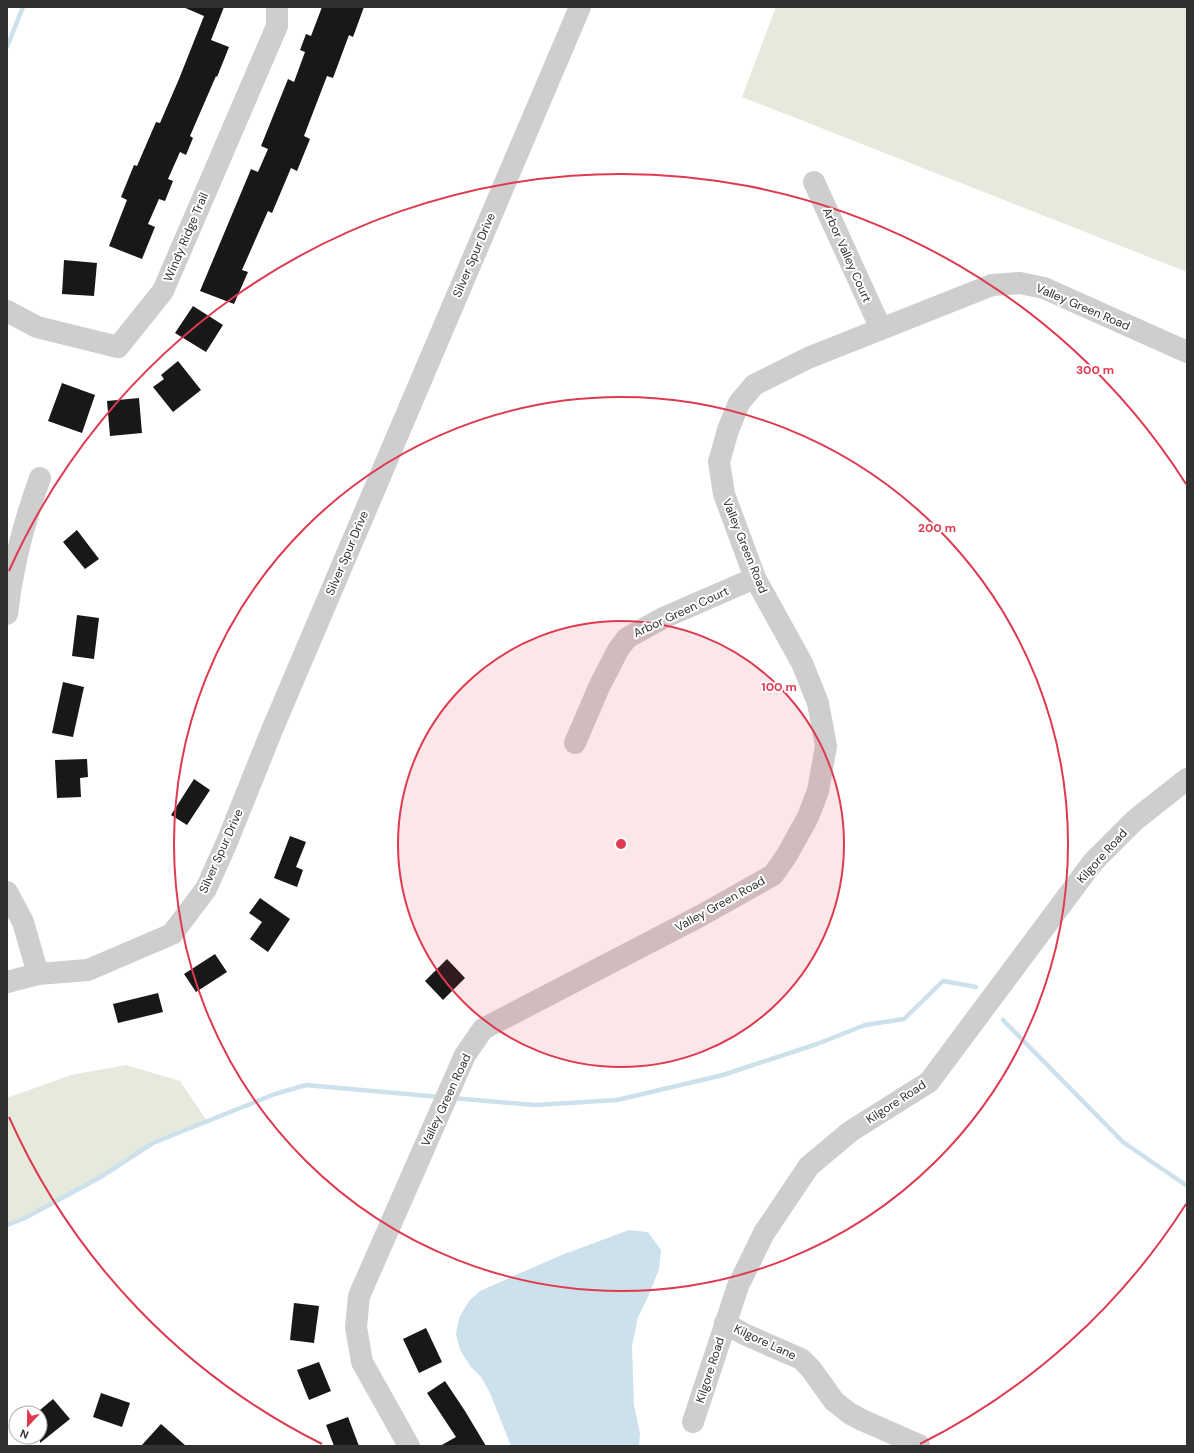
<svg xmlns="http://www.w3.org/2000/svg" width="1194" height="1453" viewBox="0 0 1194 1453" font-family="'DM Sans',sans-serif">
<rect width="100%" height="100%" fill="#fff"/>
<path fill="#e5eadd" d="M776 7H1187V272L742 97Z
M126 1065 180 1081 207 1121 153 1143 99 1178 22 1219 7 1225V1098L71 1075Z"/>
<path fill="#cde1ec" d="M629 1230 648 1232 661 1250 659 1269 648 1297 638 1317 632 1346 634 1405 640 1433 639 1446H511L490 1393 481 1377 471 1367 460 1350 456 1334 459 1318 469 1301 480 1291 559 1256Z"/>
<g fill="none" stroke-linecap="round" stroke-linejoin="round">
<path stroke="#cde1ec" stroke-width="4.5" d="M7 47 23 7
M1003 1020 1123 1142 1187 1186
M452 1098 535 1105 617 1100 723 1075 817 1044 865 1025 904 1019 943 981 976 987
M7 1225 23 1219 99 1178 153 1143 275 1094 306 1085 440 1097"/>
</g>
<path fill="#181818" d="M183 7H224L211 40 229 47 217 77 216 76 190 136 193 138 186 155 180 152 168 179 173 181 165 201 159 199 148 224 155 227 142 259 109 246 127 200 121 197 134 165 137 166 156 122 160 123 179 79 204 16Z
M322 7H364L353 37 349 35 333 78 327 76 304 136 310 139 297 171 291 168 272 213 268 211 242 270 248 272 234 304 200 291 251 169 258 172 268 149 261 146 288 79 294 82 305 52 300 50 306 34 311 36Z
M64 260 97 263 94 296 62 294Z
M193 306 223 325 206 352 175 333Z
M178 361 201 390 173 412 153 387 164 379 161 375Z
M62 383 95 395 82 433 48 421Z
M139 398 142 433 110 436 107 401Z
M77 530 99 559 85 569 63 542Z
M77 615 99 618 94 659 72 656Z
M63 682 84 687 73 737 52 733Z
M87 759 88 777 80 778 81 797 57 798 55 760Z
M194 779 210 790 187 825 171 815Z
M290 836 306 842 296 867 303 870 297 887 274 878Z
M260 898 290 919 268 952 250 939 262 922 249 913Z
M215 954 227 972 196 992 184 974Z
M447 959 465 978 443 1000 425 981Z
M158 993 163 1012 118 1023 113 1004Z
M294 1303 319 1306 314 1343 290 1340Z
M426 1328 442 1362 419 1373 403 1339Z
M319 1362 331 1391 309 1400 297 1370Z
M445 1381 465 1411 486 1446H440L456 1437 427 1393Z
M101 1393 130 1403 122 1427 93 1417Z
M53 1399 70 1419 40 1443V1410Z
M348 1417 359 1446H334L326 1425Z
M161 1424 186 1446H141Z"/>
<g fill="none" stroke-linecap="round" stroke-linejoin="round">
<path stroke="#cecece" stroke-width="22" d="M814 182 881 329
M7 311 37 327 118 347 163 291 277 26V7
M7 614C12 568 24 522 40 478
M575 743 599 687 618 650 627 638 663 618 755 578
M7 892 23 922 38 974
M7 982 38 974 88 970 172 934 206 889 227 842 272 730 580 7
M725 1323 744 1334 801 1359 811 1369 834 1401 849 1413 862 1420 919 1445V1446
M693 1422 738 1286 764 1233 809 1166 851 1131 929 1082 1093 862 1135 820 1187 779
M409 1446 362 1362 356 1327 359 1296 465 1055 483 1029 702 915 773 875 787 855 808 817 818 791 826 746 818 703 802 663 755 578 724 494 719 462 728 430 739 403 754 385 808 358 992 285 1020 283 1044 288 1187 352"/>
</g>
<circle cx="621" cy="844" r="223" fill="#df3b50" fill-opacity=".12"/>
<g fill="none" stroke="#df3b50" stroke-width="2">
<circle cx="621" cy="844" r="223"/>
<circle cx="621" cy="844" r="447"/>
<path d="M1186 1204A670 670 0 0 1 920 1444M322 1444A670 670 0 0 1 9 1117M9 571A670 670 0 0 1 1186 484"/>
</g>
<g text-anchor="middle" stroke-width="4" stroke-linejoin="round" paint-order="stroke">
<g font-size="12" fill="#313131" stroke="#fff">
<text transform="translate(186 237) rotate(-67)" y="4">Windy Ridge Trail</text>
<text transform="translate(474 255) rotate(-67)" y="4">Silver Spur Drive</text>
<text transform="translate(847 255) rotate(66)" y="4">Arbor Valley Court</text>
<text transform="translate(1083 307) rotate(23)" y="4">Valley Green Road</text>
<text transform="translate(745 546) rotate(68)" y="4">Valley Green Road</text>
<text transform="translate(347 553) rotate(-67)" y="4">Silver Spur Drive</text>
<text transform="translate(681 612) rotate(-25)" y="4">Arbor Green Court</text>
<text transform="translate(221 851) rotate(-66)" y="4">Silver Spur Drive</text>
<text transform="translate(1102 856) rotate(-48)" y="4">Kilgore Road</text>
<text transform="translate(720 904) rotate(-29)" y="4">Valley Green Road</text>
<text transform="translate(446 1100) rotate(-65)" y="4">Valley Green Road</text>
<text transform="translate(896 1102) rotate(-33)" y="4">Kilgore Road</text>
<text transform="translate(765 1342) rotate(25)" y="4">Kilgore Lane</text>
<text transform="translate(710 1370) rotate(-72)" y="4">Kilgore Road</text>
</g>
</g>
<circle cx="621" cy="844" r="6" fill="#df3b50" stroke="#fff" stroke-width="2"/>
<g font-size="12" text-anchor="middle" font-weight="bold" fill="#df3b50" stroke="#fff" stroke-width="4" stroke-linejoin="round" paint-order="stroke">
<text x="1095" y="374">300 m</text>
<text x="937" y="532">200 m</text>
<text x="779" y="691">100 m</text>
</g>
<rect width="1194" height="1453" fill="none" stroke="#313131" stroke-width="16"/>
<g transform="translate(28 1425) rotate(202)"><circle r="19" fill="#ffffff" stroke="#adadad"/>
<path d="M0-3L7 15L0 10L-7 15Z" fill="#df3b50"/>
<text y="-6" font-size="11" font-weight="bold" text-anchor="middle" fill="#313131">N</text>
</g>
</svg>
